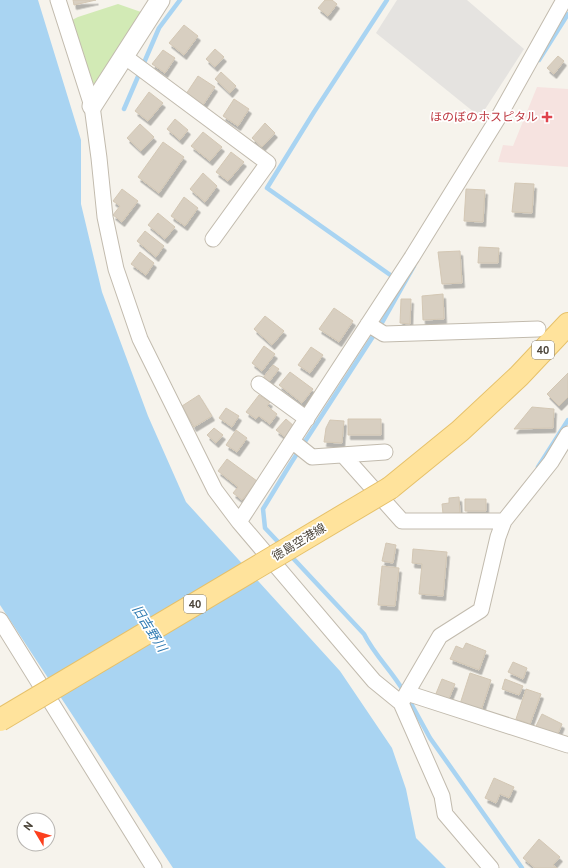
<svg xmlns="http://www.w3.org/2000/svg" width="568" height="868" viewBox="0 0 568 868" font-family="'PT Sans','Noto Sans JP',sans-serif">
<defs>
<filter id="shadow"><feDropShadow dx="2.5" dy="4.5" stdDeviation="0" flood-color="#0004"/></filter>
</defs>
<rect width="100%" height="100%" fill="#f6f3ec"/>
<path fill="#f6e3e0" d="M537 87 568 89V167L498 162 503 145 513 146Z"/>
<path fill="#d2eab5" d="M118 4 141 12 96 84 92 83 70 21 78 17Z"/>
<path fill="#e5e3e0" d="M397 0H467L524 49 480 117 376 33Z"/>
<path fill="#a9d4f2" d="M0 0H38L81 140V204L102 292 148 416 186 502 340 671 392 748 406 789 416 838 446 868H173L0 605Z"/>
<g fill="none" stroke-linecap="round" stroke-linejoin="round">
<path stroke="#a9d4f2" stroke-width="4.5" d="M387 0 314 112 267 188 396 279
M539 60 568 14
M124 109 159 28 180 0
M538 467 568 420
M281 545 265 528 263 509 291 463 383 321 414 266
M290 555 364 634C375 656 392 671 404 692
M408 698 430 738 522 868"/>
</g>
<path fill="#d8cfc1" stroke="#d3c7b4" filter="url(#shadow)" d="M73 0H96L74 5Z
M325 0H332L337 4 328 16 318 8Z
M184 25 198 36 184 55 169 43Z
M215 49 224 57 215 67 206 59Z
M163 50 175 58 165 73 152 64Z
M558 56 564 61 554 74 547 68Z
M221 72 236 86 230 93 215 79Z
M198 76 215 87 203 105 186 94Z
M149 92 163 103 148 121 135 111Z
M234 99 249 109 238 126 223 116Z
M175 119 188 130 180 140 167 129Z
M265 123 275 133 262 147 252 138Z
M140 124 154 137 141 151 127 138Z
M203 132 222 147 210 161 191 146Z
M163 142 184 157 159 193 138 177Z
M231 152 244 162 228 181 216 172Z
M203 173 217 186 205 202 190 189Z
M515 183 534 184 532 213 512 212Z
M122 189 138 201 122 222 113 215 120 206 113 201Z
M466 189 485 190 483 222 464 221Z
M184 197 198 208 185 226 171 216Z
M158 213 175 227 165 239 148 225Z
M145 231 164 246 156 257 137 241Z
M479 247 499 248 498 263H478Z
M460 251 462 283 442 284 438 252Z
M140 252 154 263 146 275 131 264Z
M443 294 444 319 423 320 422 296Z
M401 299H411L410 324 400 323Z
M334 308 353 321 339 342 319 329Z
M265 316 284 331 272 345 254 329Z
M264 346 275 354 262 371 252 363Z
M311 347 323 355 310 373 298 365Z
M273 365 279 369 269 382 263 378Z
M290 372 313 389 302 403 279 385Z
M568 373V397L559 406 547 394Z
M199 395 212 416 194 427 182 406Z
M259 395 270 402 267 406 277 414 270 424 259 416 256 419 246 412Z
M532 407 554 409 553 428 514 429Z
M226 408 239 416 232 427 219 418Z
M286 419 295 427 286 438 276 430Z
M348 419H381V435H348Z
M330 420 344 421 342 443 324 442 326 428Z
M214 428 223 435 216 443 207 435Z
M236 430 247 438 237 452 226 445Z
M227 459 257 481 242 500 233 493 238 487 218 471Z
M459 497 460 513 443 514 442 504 449 503V498Z
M465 499H486V511H465Z
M386 543 396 545 393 563 382 561Z
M413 549 447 552 443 596 419 594 422 564 412 563Z
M382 566 399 568 395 606 378 605Z
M466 643 486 651 479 670 450 659 456 646 463 649Z
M513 662 527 668 523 679 508 672Z
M470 673 491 680 481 711 460 704Z
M442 679 455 684 448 701 435 696Z
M505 679 523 686 519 695 502 689Z
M526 689 541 694 530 724 516 719Z
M542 714 562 724 557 736 536 726Z
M494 778 514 787 509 798 500 794 496 803 485 798Z
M539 839 560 857 553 865 557 868H535L523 858Z"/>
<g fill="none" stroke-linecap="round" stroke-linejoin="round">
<g stroke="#c2bbae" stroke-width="17">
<path id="minor" d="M58 0 92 106 99 158 105 217 116 269 140 339 215 490 239 522 374 681 401 703 442 796 445 814 491 868
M124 56 268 163 213 239
M368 324 384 334 538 329
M259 384 307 419
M292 441 312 457 385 452
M343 455 402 521H504
M239 522 412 257 498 118 564 0
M0 620 154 868
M409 689 413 695 568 745
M401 703 440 636 481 610 498 537 504 521 551 462 568 434"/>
</g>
<g stroke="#c2bbae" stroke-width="21">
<path id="tertiary" d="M92 106 160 0"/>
</g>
<g stroke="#e6c16a" stroke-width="24">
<path id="primary" d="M390 488 460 431 519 376 568 324"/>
</g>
<use href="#minor" stroke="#fff" stroke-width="15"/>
<use href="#tertiary" stroke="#fff" stroke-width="19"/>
<use href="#primary" stroke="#ffe39c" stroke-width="22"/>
<g stroke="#e6c16a" stroke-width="24" stroke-linecap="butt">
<path id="primary-bridge" d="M0 720 390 488"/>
</g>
<use href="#primary-bridge" stroke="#ffe39c" stroke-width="22"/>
</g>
<path fill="#e0444e" stroke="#fff" stroke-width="1.5" d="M545 111h4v4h4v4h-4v4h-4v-4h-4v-4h4z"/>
<g text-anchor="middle" stroke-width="3.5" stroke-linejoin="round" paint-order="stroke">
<g fill="#fff" stroke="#817c74" stroke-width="1">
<rect x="532" y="341" width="22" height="18" rx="3"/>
<rect x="184" y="595" width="22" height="18" rx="3"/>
</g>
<g font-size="11" font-weight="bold" fill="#4b4439">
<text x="543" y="354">40</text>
<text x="195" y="608">40</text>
</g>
<g font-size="12" fill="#be3a42" stroke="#fff" text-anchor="end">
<text x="538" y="121">ほのぼのホスピタル</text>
</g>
<g font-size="12" fill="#4b4439" stroke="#fff">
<text transform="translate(299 542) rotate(-31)" y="4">徳島空港線</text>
</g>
<g font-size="13" font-style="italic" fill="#2e7ab2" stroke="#fff">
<text transform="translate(150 628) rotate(58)" y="5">旧吉野川</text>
</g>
</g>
<g transform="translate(36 832) rotate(308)"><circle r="19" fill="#ffffff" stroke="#b7b4b0"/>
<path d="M0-3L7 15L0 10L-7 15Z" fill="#fc3f1d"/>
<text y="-6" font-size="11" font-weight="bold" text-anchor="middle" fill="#4b4439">N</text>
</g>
</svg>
